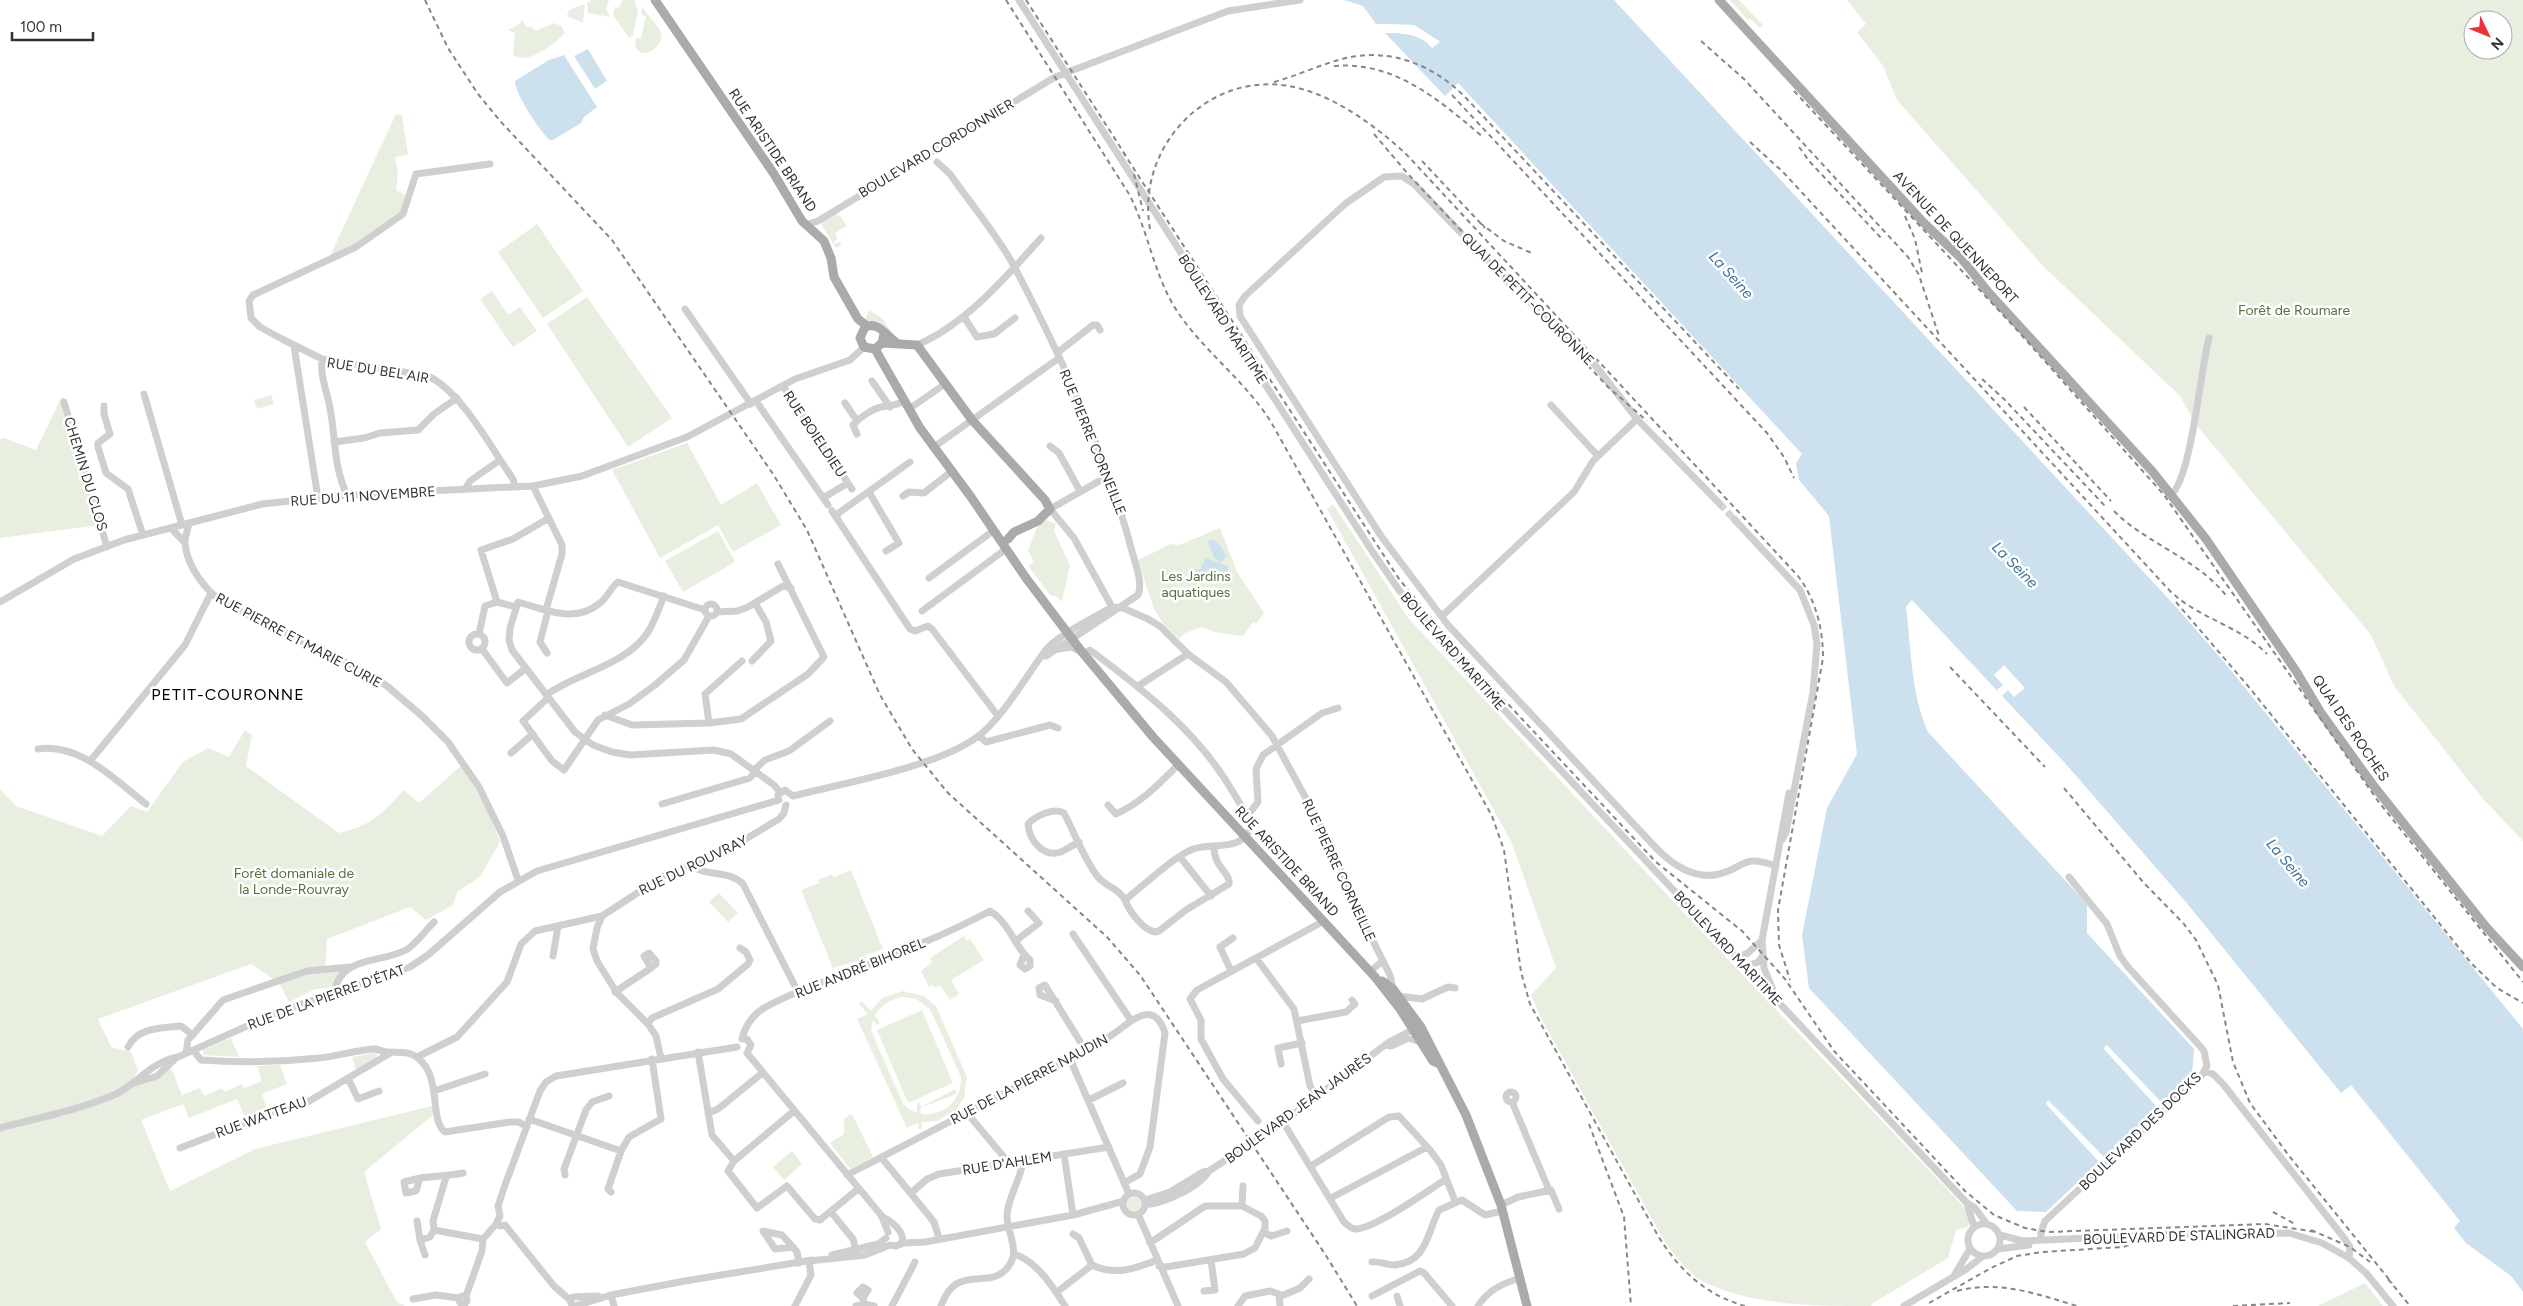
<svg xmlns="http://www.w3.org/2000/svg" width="2523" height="1306" viewBox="0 0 2523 1306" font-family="Figtree,sans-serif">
<rect width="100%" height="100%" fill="#fff"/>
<path fill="#e8efe0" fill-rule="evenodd" d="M591 0H609L606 8 610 17 588 13 587 3Z
M623 0H634L638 10 633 35 629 38 613 15 615 8 619 7Z
M1730 0H1739L1763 25 1760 28 1750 19 1748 20Z
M1847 0H2523V841L2484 800 2394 686 2371 635 2194 422 2180 396 2043 266 1897 100 1883 66 1857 32 1866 24ZM2473 20H2503V50H2473Z
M585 4 583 23 567 16 569 10Z
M642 7 659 28 662 37C658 48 652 53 641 53L635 47 636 39 641 38 646 16 641 15Z
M521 19 527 27H531L536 31 554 23 561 26 565 33C555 44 527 66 513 55L515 33 508 30 521 23Z
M396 114 402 115 408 155 395 157 398 173 396 190 405 195 403 210 351 247 330 256Z
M836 214 841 217 847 226 835 233 838 239 834 242 835 244 839 242 842 245 836 248 821 224Z
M537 224 583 291 543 318 498 252Z
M492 291 508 315 520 307 537 331 513 347 480 299Z
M587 297 672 418 628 447 547 324Z
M869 310 883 319 892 333 890 336 865 321Z
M271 395 274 404 257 409 254 400Z
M62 396 100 525 0 538V439L4 438 36 450Z
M687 443 721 505 757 483 781 525 733 552 718 525 660 558 612 470Z
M1333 504 1409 619 1702 932 1966 1209 1970 1222 1967 1227 1956 1230 1948 1258 1873 1303 1871 1306C1814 1306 1750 1306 1700 1280 1684 1269 1673 1253 1662 1237L1541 1018 1531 995 1556 968 1511 841 1327 509Z
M1046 520 1056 524 1054 531 1070 565 1062 602 1056 596H1051L1028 566 1034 562 1028 550 1037 527Z
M1220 528 1237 572 1264 613 1256 624 1253 622 1243 636 1214 632 1202 627 1185 633 1179 639 1163 623 1154 609 1138 560 1171 544 1179 545Z
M718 531 735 562 683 592 665 561Z
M245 730 252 735 246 766 339 833C373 825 381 814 404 790L419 803 462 765 490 815 500 842 480 877 458 891 452 906 426 920 410 907 327 939 325 970H341V977L328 988 315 989 289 1002 279 983 251 964 98 1019 111 1047 131 1052 138 1070 129 1088C149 1079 155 1084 170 1065L182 1095 200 1088 204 1096 222 1088 224 1092 242 1084 244 1088 262 1081 257 1066 280 1065 287 1084 262 1094 268 1112 246 1120 237 1099 189 1118 183 1104 141 1120 170 1191 255 1149 432 1106 434 1114 364 1172 381 1229 365 1242 397 1302 405 1306H0V789L16 806 102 836 131 806 147 812 183 762 208 748 229 757Z
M851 870 883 949 866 955V958L833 968 801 890 819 883 818 880 832 874 834 877Z
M719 893 738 913 728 922 709 902Z
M964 936 967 941 970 939 984 960 951 980 959 994 950 1000 940 985 935 988 933 985 929 987 921 971 932 962 930 958Z
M903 991 924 996 936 1006 967 1077 964 1098 956 1110 937 1121 922 1122V1129H919L918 1123 907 1128 857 1019 868 1014 859 1004 862 1001 871 1011 882 998ZM903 997 916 999 930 1009 961 1077C962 1100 944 1117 921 1114L920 1108 957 1094 955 1089 921 1107 920 1103H917V1113L907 1108 871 1030 873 1020 877 1025 880 1023 875 1016C881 1005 891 999 903 997ZM871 1031H872L906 1107 903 1104Z
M922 1010 953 1083 908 1103 877 1030Z
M231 1038 239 1057 203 1055V1050Z
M374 1053 377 1054 376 1058 356 1070 352 1057Z
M852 1114 873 1157 850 1169 830 1143 844 1134V1118Z
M792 1151 802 1164 784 1180 773 1167Z
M1127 1204a7 7 0 1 1 14 0a7 7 0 1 1-14 0Z
M2365 1283 2383 1306H2318Z"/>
<path fill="#cde0ee" d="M1344 0H1614L2177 608 2224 662 2523 1029V1292L2511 1276 2466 1243 2454 1228 2460 1221 2351 1085 2341 1093 2185 901 2064 762 1912 600 1906 607C1911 648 1911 694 1928 732L2087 904V933L2194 1049 2192 1075 2046 1212 2017 1211 1809 988 1802 935 1827 808 1857 754 1829 516 1799 480 1796 463 1802 454 1458 83 1445 96 1385 33C1403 33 1420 33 1432 48L1439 41 1414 25 1376 24 1363 6Z
M588 49 607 81 595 89 574 56Z
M564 55 597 107 584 117 581 123 553 140H550C541 133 514 92 515 81L549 60Z
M1209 540H1215L1223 549 1226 557 1221 562 1215 559 1208 544Z
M1206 558 1228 566V580C1215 581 1202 581 1189 581L1188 572 1200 569Z"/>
<path fill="#fff" d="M1376 24 1414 25 1440 42 1432 48 1427 42 1413 35 1383 31 1404 30 1420 35 1433 44 1436 42 1421 31 1404 26H1379Z
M2004 665 2025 688 2014 697 2008 690 2002 696 1997 690 2003 685 1994 675Z
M2107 1045 2162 1103 2157 1107 2103 1048Z
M2048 1100 2104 1157 2099 1162 2046 1104Z"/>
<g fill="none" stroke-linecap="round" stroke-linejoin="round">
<path stroke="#d6d6d6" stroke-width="7" stroke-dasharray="7 3.5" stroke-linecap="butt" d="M1720 504 1734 519"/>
<path stroke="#cfcfcf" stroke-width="7" d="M1019 0 1372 551 1399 590 1449 651 1967 1203 1975 1208 1987 1224
M937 162 950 174C970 203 999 237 1015 268 1062 358 1107 455 1133 555 1136 566 1143 584 1138 595L1046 656
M808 224 818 221 1055 77 1228 11 1300 0
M685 309 751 404
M964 317 977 337 994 334 1015 318
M917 345C966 324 1006 277 1041 238
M294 346 318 498
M1057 353 1093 325H1097L1100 330
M322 359 282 339 260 327 251 318 249 301 253 295 356 247 403 214 416 174 490 164
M872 381 890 407
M783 386 852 489
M144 394 182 525
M756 401 828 505
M64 402 107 547
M845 403 857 421
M1551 405 1598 456
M104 406V414L110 434 98 443V447L106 473 128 489 143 535
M909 409 945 384
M857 434 853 425C859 418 872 409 881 407 889 405 896 406 904 401
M334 442 364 438 380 433 418 430 434 414 457 398
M1050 446 1059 453 1080 491
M934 447 1059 358
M1108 476 1050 509 1074 538 1112 607
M533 486 562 545V554L546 610
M465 489 470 481 500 460
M869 492 899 543 886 551
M347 495C333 465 336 439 330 408 327 391 320 377 322 359L428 376C462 392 491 448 513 479L515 487
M2171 495C2192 476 2200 371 2209 338
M903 496 909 492 924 493 952 471
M823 498 848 483
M1720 504 1637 419 1588 356 1511 285 1414 184 1402 176 1384 177 1345 204 1245 296 1239 305 1240 316 1381 536 1448 625 1657 849C1676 868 1701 883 1728 871 1737 868 1744 861 1753 861 1761 860 1769 864 1776 866
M832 511 910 629 915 631 928 626 932 629 998 716
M837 516 840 512 910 462
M1734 519 1800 590 1814 625 1817 644 1813 692 1786 832 1782 840
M189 523C188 529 185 536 185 542 186 566 206 591 224 603L367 673 387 686 422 716 448 742 479 787 503 836 518 880
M171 528 185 543
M929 578 993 531
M0 602 74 559 124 540 262 504 347 495 533 486 582 476 687 437 795 379 850 360 864 347
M497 602 481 550 513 539 549 518
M705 610a6 6 0 1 1 12 0a6 6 0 1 1-12 0Z
M705 610 618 582C611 587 608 597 600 603 575 624 546 610 518 602L510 628 509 640 512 650 575 732 593 745 612 752 630 755 714 750 731 754 774 785 780 792
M922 611 1006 549
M717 612 737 611 748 607 783 586 791 588
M1442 616 1574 492 1593 461 1637 419
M469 642a8 8 0 1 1 16 0a8 8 0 1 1-16 0Z
M479 634 485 606 497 602 516 607
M482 649 507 683 526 668
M1059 649 1071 647 1082 652
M547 653 540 642 548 611
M752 661 771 641 766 622 755 603
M1138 686 1188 654
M546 695C576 673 627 665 648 632 655 621 659 608 664 596
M548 698 523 721 552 761 564 770 598 720 629 704 655 685 684 660 709 616
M605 715 632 725 709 723 741 719 808 674 824 657 778 564
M709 723 705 694 742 661
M979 736 986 742 1050 725 1058 728
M38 749C81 743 115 780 146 804
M511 753 533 734
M91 760 185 645 211 593
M754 770 765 760 789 751 830 721
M778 795 785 790 793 796
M793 796C843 783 937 767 977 737 1001 720 1027 675 1045 651 1056 636 1095 617 1112 607L1123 608 1148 619 1161 627 1188 654 1226 682 1272 736 1328 839 1358 911 1390 975 1393 989
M662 804 750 778 755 771
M1108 805 1116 814C1142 802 1159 784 1179 764
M1247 816 1258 802 1256 769 1263 755 1322 713 1338 708
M1079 842C1073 845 1067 849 1061 852 1043 858 1029 840 1028 824 1035 816 1054 807 1064 813 1075 834 1084 859 1098 877 1106 887 1119 888 1125 900 1143 886 1173 857 1193 849 1212 842 1243 853 1251 826 1248 814 1239 803 1233 792 1198 732 1145 691 1090 650L1083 654
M1180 857 1211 896
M693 867C710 877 729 870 743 884L798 992
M1125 900C1129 911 1143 930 1155 932L1159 931 1186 910 1229 884C1231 873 1214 868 1214 847
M1073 934 1130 1019
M1017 940 1039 923 1028 911
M553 956 558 926
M1256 958 1294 1009 1310 1086 1317 1096
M1737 958 1748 953 1762 940
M1746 967 1758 962 1762 957
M1231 971 1220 947 1233 938
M1370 972 1381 962
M615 992 651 968 656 964V961L649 953 644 956 651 968
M334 993C341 955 379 964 406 950 416 944 426 930 434 922
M1398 996 1422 999 1448 987 1455 988
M1776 997 1764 968 1762 940 1789 793
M1056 1001 1040 995 1039 988 1045 985 1086 1051
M1297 1021 1346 1012 1355 1004 1352 1000
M648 1024 617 993 597 961 593 949 597 928 602 916 665 875 719 855 779 819 784 813 786 805
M742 1039C745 1026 753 1015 764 1008 788 994 816 985 842 975 892 955 942 937 990 911 1010 923 1015 948 1030 960V966L1025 969 1020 965 1024 955
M742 1039H747L751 1045 747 1053
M1387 1045 1391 1046 1408 1038 1421 1042
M128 1047C138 1027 161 1028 181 1026L193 1035
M193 1050 201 1060C240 1063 281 1062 319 1058 332 1057 366 1048 376 1049 380 1050 383 1052 387 1052 399 1053 409 1050 419 1059 442 1078 429 1120 445 1132L510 1122H519L527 1127
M698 1052 712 1135 734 1161
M186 1053 188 1040 223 1000 307 971 350 967
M747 1053 881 1215 888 1232
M417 1057 457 1037 507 982 521 944 535 931 602 916
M661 1058 656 1036 648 1024 652 1018 718 989 748 964 750 960 746 952 740 948
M1070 1059 1129 1194
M1281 1064 1278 1048 1302 1043
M2204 1071 2213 1074 2223 1084 2344 1238 2350 1247 2349 1258
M348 1078 358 1099 379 1091
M134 1083 157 1076 175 1059
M434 1091 485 1074
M1506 1097a5 5 0 1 1 10 0a5 5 0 1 1-10 0Z
M1089 1100 1123 1083
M1512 1102 1549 1190
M794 1111 734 1161 728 1171 757 1208 787 1186 815 1219 820 1220 858 1189
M966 1112 1009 1163
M708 1113 718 1109 761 1074
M529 1119 621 1151 608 1189 611 1192
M1258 1121 1223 1079 1201 1039V1020L1190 999 1197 990 1324 921
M1283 1122 1344 1222C1348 1225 1351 1230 1357 1229 1377 1227 1428 1191 1446 1179
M0 1128C38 1118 79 1110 116 1094 138 1083 151 1062 178 1057L276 1013 410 967 428 955 500 892 537 871 779 800
M180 1148 278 1110 306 1103 392 1052
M621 1151 629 1137 661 1119 652 1059
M1064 1154 1073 1215
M881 1157 934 1222 939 1238
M1311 1166 1389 1117 1399 1116 1430 1150 1441 1165 1455 1201
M565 1175 564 1169 586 1110 592 1102 609 1096
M847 1175 1086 1051C1096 1044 1107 1039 1116 1032 1133 1020 1154 999 1165 1033L1150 1147 1140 1174 1124 1183
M446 1177 433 1221 434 1230 483 1239
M420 1178 404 1182 406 1193 416 1191 420 1178C435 1176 448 1176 463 1173
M911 1193 927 1179 939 1174 1109 1147
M1123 1204a11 11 0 1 1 22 0a11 11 0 1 1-22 0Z
M1331 1198 1427 1147
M1145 1200 1170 1192 1203 1172 1209 1171 1283 1122 1389 1042 1414 1029
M1967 1203 1974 1227
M1145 1205C1164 1203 1199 1188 1209 1171
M1501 1205 1518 1197 1551 1190 1559 1209
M1242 1206 1243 1186
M831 1212 853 1239 856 1250
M1138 1214 1178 1306
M883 1217C892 1222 907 1233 901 1244
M417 1221 420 1240
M1968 1240a16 16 0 1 1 32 0a16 16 0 1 1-32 0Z
M1263 1232 1271 1236 1287 1231
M1073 1234 1079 1238 1092 1265C1114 1276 1135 1269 1157 1260
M2000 1235 2023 1241 2159 1235 2289 1233 2322 1243 2349 1258 2366 1273 2393 1306
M483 1239 497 1223
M2041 1240V1232L2045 1221 2202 1075 2207 1066 2204 1051 2199 1045 2128 967 2120 956 2107 924 2069 877
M1150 1243 1205 1206H1242L1261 1216 1265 1221V1228L1255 1248 1244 1254 1166 1267 1159 1266
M793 1247 782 1235 763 1231 775 1249 793 1247 797 1252 799 1263
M1998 1249 2029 1245
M1014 1254C1037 1261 1053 1287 1065 1306
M425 1255 420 1240 430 1237 434 1230
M832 1255 878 1244 886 1238
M809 1261 865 1255 890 1245 896 1246 904 1243 925 1242 1073 1215 1124 1201
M1372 1262C1379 1261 1387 1265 1395 1265 1427 1262 1427 1233 1439 1210L1462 1200 1485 1215 1502 1211
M1955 1274 1970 1249
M1061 1289 1092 1265
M1204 1291 1215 1290 1211 1260
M611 1295 614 1306
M459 1300a4 4 0 1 1 8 0a4 4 0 1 1-8 0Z
M466 1296 482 1251 483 1239
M1372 1296 1420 1271 1424 1273 1452 1306
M1397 1296 1400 1306
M1279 1297 1300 1288 1309 1279
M863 1298 857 1293 863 1287 868 1290 863 1298 864 1304
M413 1299 436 1295 459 1298
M570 1300 573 1297 598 1296
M572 1306 570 1300 554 1286 505 1225 500 1226 497 1222 500 1216 498 1206 505 1185 540 1091 546 1082 556 1076 737 1047
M575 1306 611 1295 685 1281 812 1260
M795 1306 811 1275 809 1261
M856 1306 864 1304 874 1306
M892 1306 915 1262
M941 1306C957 1261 989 1292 1008 1267 1021 1251 1007 1233 1007 1216 1007 1199 1021 1179 1023 1161
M1238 1306 1245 1296 1270 1291 1279 1294 1280 1306
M1478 1306C1488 1290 1503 1283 1521 1278
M1904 1306 1965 1270 1982 1257"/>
<path stroke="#aaa" stroke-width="9" d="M655 0 774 174 802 221 824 241 831 258 834 277 858 319 867 326
M1719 0 1924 223 1961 258 1989 293 2152 471 2206 539 2296 671 2321 713 2373 785 2487 928 2523 967
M884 334 882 343 875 349 864 347 860 338 865 327C879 321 886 336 897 343
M882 343 917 345 972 420 1045 500 1050 509 1038 521 1014 532 1008 539
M875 349 920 428 971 497 1026 578 1082 652 1153 737 1375 977 1400 1009 1433 1061 1437 1063
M1382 981 1393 989 1421 1027 1466 1115 1501 1205 1527 1306"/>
<path stroke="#878787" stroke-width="2" stroke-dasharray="5 4" stroke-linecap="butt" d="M425 0 448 48 478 94 501 122 612 240 773 474 807 530 880 695 912 749 948 793 1107 937 1140 975 1325 1254 1357 1306
M1006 0 1129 194C1149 232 1154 278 1179 314 1206 353 1246 382 1271 422L1492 816 1504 850 1521 972 1530 1004 1657 1234C1678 1269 1705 1295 1745 1306
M1026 0 1126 156
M1701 41 1744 79 1908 257 1919 275 1939 336
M1334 66C1395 61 1439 100 1483 137
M1274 82C1300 75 1325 62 1351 57 1395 49 1436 67 1466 98L1739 389
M1794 91 2018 331 2164 495 2378 801 2523 982
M1452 95 1767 433 1784 457 1794 478
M1374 134 1408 174 1608 387 1647 421
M1750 142 1783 172 2171 592C2200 619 2240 626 2267 654
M1799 147 1810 162 1881 238
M1123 152 1399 579 1463 656 1656 862 1742 931 1785 979 1834 1051 1965 1191 1994 1215 2025 1228 2048 1232 2265 1224 2316 1232
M1422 161 1485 228
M1134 174 1143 211
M1905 216 1915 239 1922 273
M1480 223 1504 241 1534 254
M1150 229C1135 145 1212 66 1298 88 1338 98 1377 127 1407 155L1798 576C1816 600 1823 629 1823 658L1778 910 1779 945 1790 980
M1982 379 2004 399 2105 506
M2024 407 2111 501
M2114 511C2148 545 2199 559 2228 598
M2176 602 2248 686 2472 964 2497 988 2523 1003
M1950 667 2045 767
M2064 788 2143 882 2184 924 2196 940 2218 985 2233 1062 2250 1103 2290 1157 2392 1283
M1589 1124 1624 1217 1631 1306
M2273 1212 2295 1224
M2311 1230 2350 1247 2370 1262
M2388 1279 2410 1306
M1957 1291C2000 1280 2037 1294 2077 1306
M1929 1303 1991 1268 2017 1256 2042 1252 2123 1247 2174 1230
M2233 1306 2290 1303"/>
</g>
<g text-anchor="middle" stroke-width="5" stroke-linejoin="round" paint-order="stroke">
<g font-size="14" fill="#323232" stroke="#fff">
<text transform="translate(936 148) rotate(-31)" y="5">BOULEVARD CORDONNIER</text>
<text transform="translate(773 150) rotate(56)" y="5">RUE ARISTIDE BRIAND</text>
<text transform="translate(1956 237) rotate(47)" y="5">AVENUE DE QUENNEPORT</text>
<text transform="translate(1528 299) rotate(45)" y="5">QUAI DE PETIT-COURONNE</text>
<text transform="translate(1223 319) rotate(57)" y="5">BOULEVARD MARITIME</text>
<text transform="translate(378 370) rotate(9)" y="5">RUE DU BEL AIR</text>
<text transform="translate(815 434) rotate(56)" y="5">RUE BOIELDIEU</text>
<text transform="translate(1093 442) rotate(68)" y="5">RUE PIERRE CORNEILLE</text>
<text transform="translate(86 474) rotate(73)" y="5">CHEMIN DU CLOS</text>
<text transform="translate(363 496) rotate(-4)" y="5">RUE DU 11 NOVEMBRE</text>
<text transform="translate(299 640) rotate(28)" y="5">RUE PIERRE ET MARIE CURIE</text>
<text transform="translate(1453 651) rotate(49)" y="5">BOULEVARD MARITIME</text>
<text transform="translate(2351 728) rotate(56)" y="5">QUAI DES ROCHES</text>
<text transform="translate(1287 861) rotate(47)" y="5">RUE ARISTIDE BRIAND</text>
<text transform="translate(693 865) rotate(-26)" y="5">RUE DU ROUVRAY</text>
<text transform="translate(1339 870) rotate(65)" y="5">RUE PIERRE CORNEILLE</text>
<text transform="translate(1728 948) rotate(47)" y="5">BOULEVARD MARITIME</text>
<text transform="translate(860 968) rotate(-22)" y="5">RUE ANDRÉ BIHOREL</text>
<text transform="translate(326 997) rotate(-20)" y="5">RUE DE LA PIERRE D'ÉTAT</text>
<text transform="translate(1029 1079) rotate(-28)" y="5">RUE DE LA PIERRE NAUDIN</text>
<text transform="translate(1298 1108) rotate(-36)" y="5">BOULEVARD JEAN JAURÈS</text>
<text transform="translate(261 1117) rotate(-20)" y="5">RUE WATTEAU</text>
<text transform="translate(2140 1131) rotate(-44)" y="5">BOULEVARD DES DOCKS</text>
<text transform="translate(1007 1163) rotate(-9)" y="5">RUE D'AHLEM</text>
<text transform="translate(2179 1236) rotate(-2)" y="5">BOULEVARD DE STALINGRAD</text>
</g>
<g font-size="14" fill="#53703d" stroke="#fff">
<text x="2294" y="315">Forêt de Roumare</text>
<text x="1196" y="581">Les Jardins<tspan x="1196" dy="16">aquatiques</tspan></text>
<text x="294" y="878">Forêt domaniale de<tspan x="294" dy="16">la Londe-Rouvray</tspan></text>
</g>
<g font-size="15" font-style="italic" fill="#3c7298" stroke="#fff">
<text transform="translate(1731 275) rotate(48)" y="5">La Seine</text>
<text transform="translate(2015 565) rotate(45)" y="5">La Seine</text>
<text transform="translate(2288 863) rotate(50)" y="5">La Seine</text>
</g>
<g font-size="16" letter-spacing="1" fill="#000" stroke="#fff">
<text x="228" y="700">PETIT-COURONNE</text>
</g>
</g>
<g transform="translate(2488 35) rotate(133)"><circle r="24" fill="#ffffff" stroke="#adadad"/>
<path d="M0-4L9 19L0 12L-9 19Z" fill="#eb323a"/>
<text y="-8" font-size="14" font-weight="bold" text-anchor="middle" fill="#323232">N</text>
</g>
<path d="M12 32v8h81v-8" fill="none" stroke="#323232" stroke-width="2.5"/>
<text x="20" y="32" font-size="15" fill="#323232" stroke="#ffffff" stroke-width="4" paint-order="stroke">100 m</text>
</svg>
